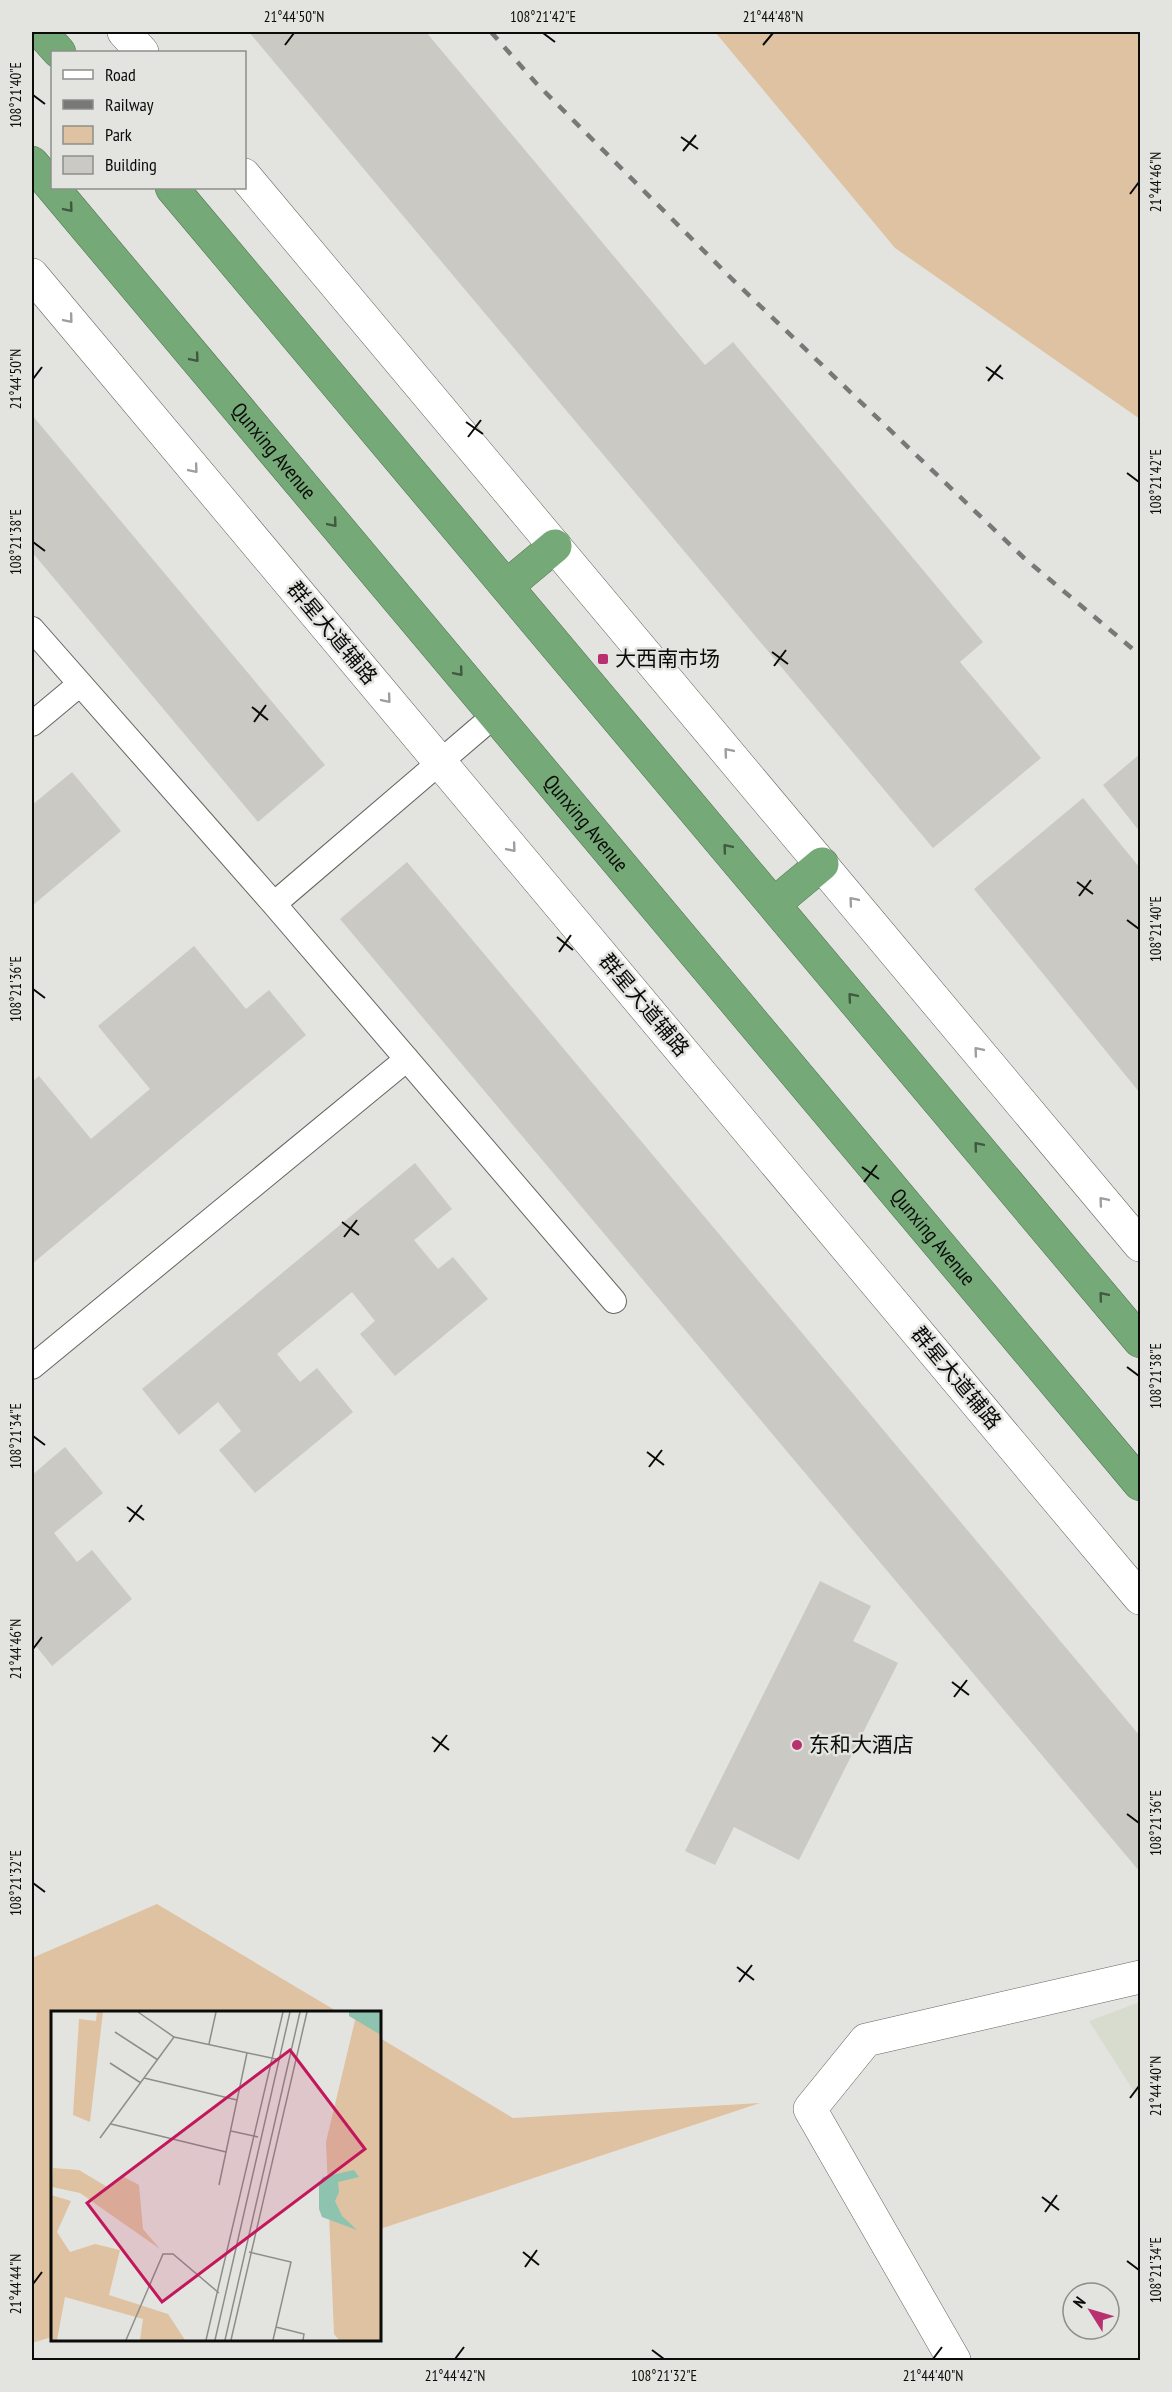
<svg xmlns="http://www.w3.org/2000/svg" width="1172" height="2392" viewBox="0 0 1172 2392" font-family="'PT Sans Narrow','Noto Sans SC',sans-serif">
<rect width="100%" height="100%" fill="#e3e4df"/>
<path fill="#d8dccf" d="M1140 2002V2101L1089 2021Z"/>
<path fill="#dfc2a1" d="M715 32H1140V419L895 248Z
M157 1904 338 2012H52V2337L32 2343V1958Z
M380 2038 513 2118 760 2103 380 2229Z"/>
<path fill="#cac9c3" d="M249 32H426L705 365 733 342 983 642 960 662 1041 758 933 848Z
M32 415 325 765 258 822 32 552Z
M1140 754V832L1103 785Z
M72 772 121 831 32 906V805Z
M1083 798 1140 868V1093L974 889Z
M407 862 1140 1736V1872L340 919Z
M194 946 246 1009 269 990 306 1035 32 1264V1082L39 1076 91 1139 150 1089 98 1026Z
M415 1163 452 1209 414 1240 438 1269 453 1257 488 1299 395 1376 360 1334 375 1321 352 1292 277 1354 300 1382 317 1368 353 1412 255 1493 219 1450 241 1431 218 1402 179 1435 142 1389Z
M65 1447 103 1493 54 1533 77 1562 92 1550 132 1599 52 1666 32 1641V1475Z
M820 1581 871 1606 853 1641 898 1663 799 1860 734 1827 715 1865 685 1851Z"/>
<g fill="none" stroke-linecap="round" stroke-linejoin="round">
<g stroke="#646661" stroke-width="26">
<path id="lane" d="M32 629 274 904 614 1301
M32 724 80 684
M274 904 495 715
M32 1367 407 1059"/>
</g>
<g stroke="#646661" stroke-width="34">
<path id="street" d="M954 2360 810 2109 866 2040 1140 1977"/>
</g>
<g stroke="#646661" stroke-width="34">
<path id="secondary" d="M124 32 142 52
M244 175 1140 1245
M32 275 1140 1598"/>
</g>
<g stroke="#507251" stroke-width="34">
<g id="highway">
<path d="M41 32 59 52"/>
<path id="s1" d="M32 163 1140 1484"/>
<path d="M172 188 1140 1341"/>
<path d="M507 586 555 546"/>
<path d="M774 904 822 864"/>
</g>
</g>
<use href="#lane" stroke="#fff" stroke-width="24"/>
<use href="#street" stroke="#fff" stroke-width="33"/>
<use href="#secondary" stroke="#fff" stroke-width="33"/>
<use href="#highway" stroke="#75a977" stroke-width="33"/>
<path stroke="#787976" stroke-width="4.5" stroke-dasharray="10 10" stroke-linecap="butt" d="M491 32 536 83 732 279 1024 558 1140 655"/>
</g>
<defs><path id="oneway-chevron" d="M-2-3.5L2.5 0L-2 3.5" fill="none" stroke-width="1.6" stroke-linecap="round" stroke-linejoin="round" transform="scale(1.5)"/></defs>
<g stroke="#405a40">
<use href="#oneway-chevron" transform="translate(69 208) rotate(50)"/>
<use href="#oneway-chevron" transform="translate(195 358) rotate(50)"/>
<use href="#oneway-chevron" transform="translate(333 523) rotate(50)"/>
<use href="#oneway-chevron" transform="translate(459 672) rotate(50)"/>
<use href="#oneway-chevron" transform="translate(727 848) rotate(-130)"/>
<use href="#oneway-chevron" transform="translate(852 997) rotate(-130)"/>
<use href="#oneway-chevron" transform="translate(978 1146) rotate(-130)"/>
<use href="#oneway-chevron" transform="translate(1103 1296) rotate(-130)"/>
</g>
<g stroke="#9d9e9d">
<use href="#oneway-chevron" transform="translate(69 319) rotate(50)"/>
<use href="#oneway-chevron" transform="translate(194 469) rotate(50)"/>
<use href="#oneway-chevron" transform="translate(387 699) rotate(50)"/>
<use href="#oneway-chevron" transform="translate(728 752) rotate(-130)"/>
<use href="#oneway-chevron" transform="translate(512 848) rotate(50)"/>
<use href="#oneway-chevron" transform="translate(853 901) rotate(-130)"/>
<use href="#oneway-chevron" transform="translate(978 1051) rotate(-130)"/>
<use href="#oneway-chevron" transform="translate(1103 1201) rotate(-130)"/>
</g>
<path fill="none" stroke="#0b0c0a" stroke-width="2" d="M543 33 555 42M285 45 294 33M763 45 773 33M33 95 45 104M681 137 698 149M683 151 696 135M1130 194 1139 182M986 367 1003 379M33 379 42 367M988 381 1001 365M466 422 483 434M468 437 481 420M1127 473 1139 482M33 542 45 551M772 652 788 664M774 666 786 650M252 707 268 720M254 722 266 705M1077 882 1093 894M1079 896 1091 880M1127 920 1139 929M557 937 573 950M559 952 571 935M33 989 45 998M862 1167 879 1179M864 1182 877 1165M342 1222 359 1235M344 1237 357 1220M1127 1367 1139 1376M33 1436 45 1445M647 1452 664 1465M649 1467 662 1450M127 1507 144 1520M129 1522 142 1505M33 1649 42 1637M952 1682 969 1695M954 1697 967 1680M432 1737 449 1750M434 1752 447 1735M1127 1814 1139 1823M33 1883 45 1892M737 1967 754 1980M739 1982 752 1965M1130 2098 1139 2086M1042 2197 1059 2210M1045 2212 1057 2195M523 2252 539 2265M1127 2261 1139 2270M525 2267 537 2250M33 2284 42 2272M652 2350 664 2359M455 2359 464 2347M933 2359 942 2347"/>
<g fill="#b83070" stroke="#e3e4df" stroke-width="2">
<rect x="597" y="653" width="12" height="12" rx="3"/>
<circle cx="797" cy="1745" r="6"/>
</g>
<g text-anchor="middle" stroke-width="5" stroke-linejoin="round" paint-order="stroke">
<g font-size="21" fill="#0b0c0a" stroke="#e3e4df">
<text dy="7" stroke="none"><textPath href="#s1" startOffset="376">Qunxing Avenue</textPath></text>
<text transform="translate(332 633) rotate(50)" y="7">群星大道辅路</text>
<text dy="7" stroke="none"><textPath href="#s1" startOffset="862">Qunxing Avenue</textPath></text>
<text transform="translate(644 1005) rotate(50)" y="7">群星大道辅路</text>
<text dy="7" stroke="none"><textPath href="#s1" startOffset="1402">Qunxing Avenue</textPath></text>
<text transform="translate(956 1378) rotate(50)" y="7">群星大道辅路</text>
</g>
<g font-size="21" fill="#0b0c0a" stroke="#e3e4df" text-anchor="start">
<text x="615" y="666">大西南市场</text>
<text x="809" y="1752">东和大酒店</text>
</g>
</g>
<g transform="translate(51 2011)">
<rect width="330" height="330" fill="#e3e4df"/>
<path d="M46 1H52L39 111 22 104 28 8 45 10ZM306 1H330V329H288L283 323 275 131ZM2 157 28 159 58 177 73 166 88 174 92 218 109 238 29 182 1 176ZM0 184 20 190 6 221 19 241 44 233 69 239 58 284 117 303 134 329H89L92 308 14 286 6 329H0Z" fill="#dfc2a1"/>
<path d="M298 1H329L330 24 298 5ZM303 159 308 166 287 171 288 181 284 190 291 205 306 219 271 206 268 198V172L272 166Z" fill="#8dc3af"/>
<path fill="none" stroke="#8d8e8a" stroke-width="1.5" d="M87 1 123 26 225 48M64 21 107 49M158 33 165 1M59 52 90 72M93 67 186 89M60 113 175 141M180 120 207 126M49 127 123 26M168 174 196 42M198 241 240 251 222 329M225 316 253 323 252 329M75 329 112 243H122L168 282M155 329 232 1M164 329 239 1M174 329 249 1M180 329 256 1"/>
<path fill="#c2185b" fill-opacity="0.15" stroke="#c2185b" stroke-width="3" d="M239 39 314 138 111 291 36 192Z"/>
<rect width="330" height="330" fill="none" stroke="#0b0c0a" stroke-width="3"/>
</g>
<rect width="1172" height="2392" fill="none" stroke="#e3e4df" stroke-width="66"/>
<rect x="51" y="51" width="195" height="138" fill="#e3e4df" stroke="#8d8e8a" stroke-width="1.5"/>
<rect x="63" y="70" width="30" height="9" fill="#ffffff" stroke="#8d8e8a" stroke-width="1.5"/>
<text x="105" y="81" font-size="18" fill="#0b0c0a">Road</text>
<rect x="63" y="100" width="30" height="9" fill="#787976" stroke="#8d8e8a" stroke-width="1.5"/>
<text x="105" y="111" font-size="18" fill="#0b0c0a">Railway</text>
<rect x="63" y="126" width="30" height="18" fill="#dfc2a1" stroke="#8d8e8a" stroke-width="1.5"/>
<text x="105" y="141" font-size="18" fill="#0b0c0a">Park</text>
<rect x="63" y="156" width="30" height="18" fill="#cac9c3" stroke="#8d8e8a" stroke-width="1.5"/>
<text x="105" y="171" font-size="18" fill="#0b0c0a">Building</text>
<g transform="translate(1091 2311) rotate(307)"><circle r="28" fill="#e3e4df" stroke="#8d8e8a" stroke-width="1.5"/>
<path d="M0-4.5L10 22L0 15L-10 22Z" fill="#b83070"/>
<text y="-9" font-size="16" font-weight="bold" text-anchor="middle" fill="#0b0c0a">N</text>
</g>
<rect x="33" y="33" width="1106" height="2326" fill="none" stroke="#0b0c0a" stroke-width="2"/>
<g font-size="15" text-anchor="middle" fill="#0b0c0a">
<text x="294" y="22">21°44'50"N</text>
<text x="543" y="22">108°21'42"E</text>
<text x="773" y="22">21°44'48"N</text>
<text transform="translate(16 95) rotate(-90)" y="5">108°21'40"E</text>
<text transform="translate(1156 182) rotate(-90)" y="5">21°44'46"N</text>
<text transform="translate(16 379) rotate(-90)" y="5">21°44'50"N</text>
<text transform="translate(1156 482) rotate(-90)" y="5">108°21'42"E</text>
<text transform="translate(16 542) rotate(-90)" y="5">108°21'38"E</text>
<text transform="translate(1156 929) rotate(-90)" y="5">108°21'40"E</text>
<text transform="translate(16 989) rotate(-90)" y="5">108°21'36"E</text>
<text transform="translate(1156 1376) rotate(-90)" y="5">108°21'38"E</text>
<text transform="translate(16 1436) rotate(-90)" y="5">108°21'34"E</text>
<text transform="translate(16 1649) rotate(-90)" y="5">21°44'46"N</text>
<text transform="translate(1156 1823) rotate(-90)" y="5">108°21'36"E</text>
<text transform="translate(16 1883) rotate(-90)" y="5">108°21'32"E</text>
<text transform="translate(1156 2086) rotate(-90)" y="5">21°44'40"N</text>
<text transform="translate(1156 2270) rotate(-90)" y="5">108°21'34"E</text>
<text transform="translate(16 2284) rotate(-90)" y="5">21°44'44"N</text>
<text x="455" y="2381">21°44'42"N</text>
<text x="664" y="2381">108°21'32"E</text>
<text x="933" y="2381">21°44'40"N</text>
</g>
</svg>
